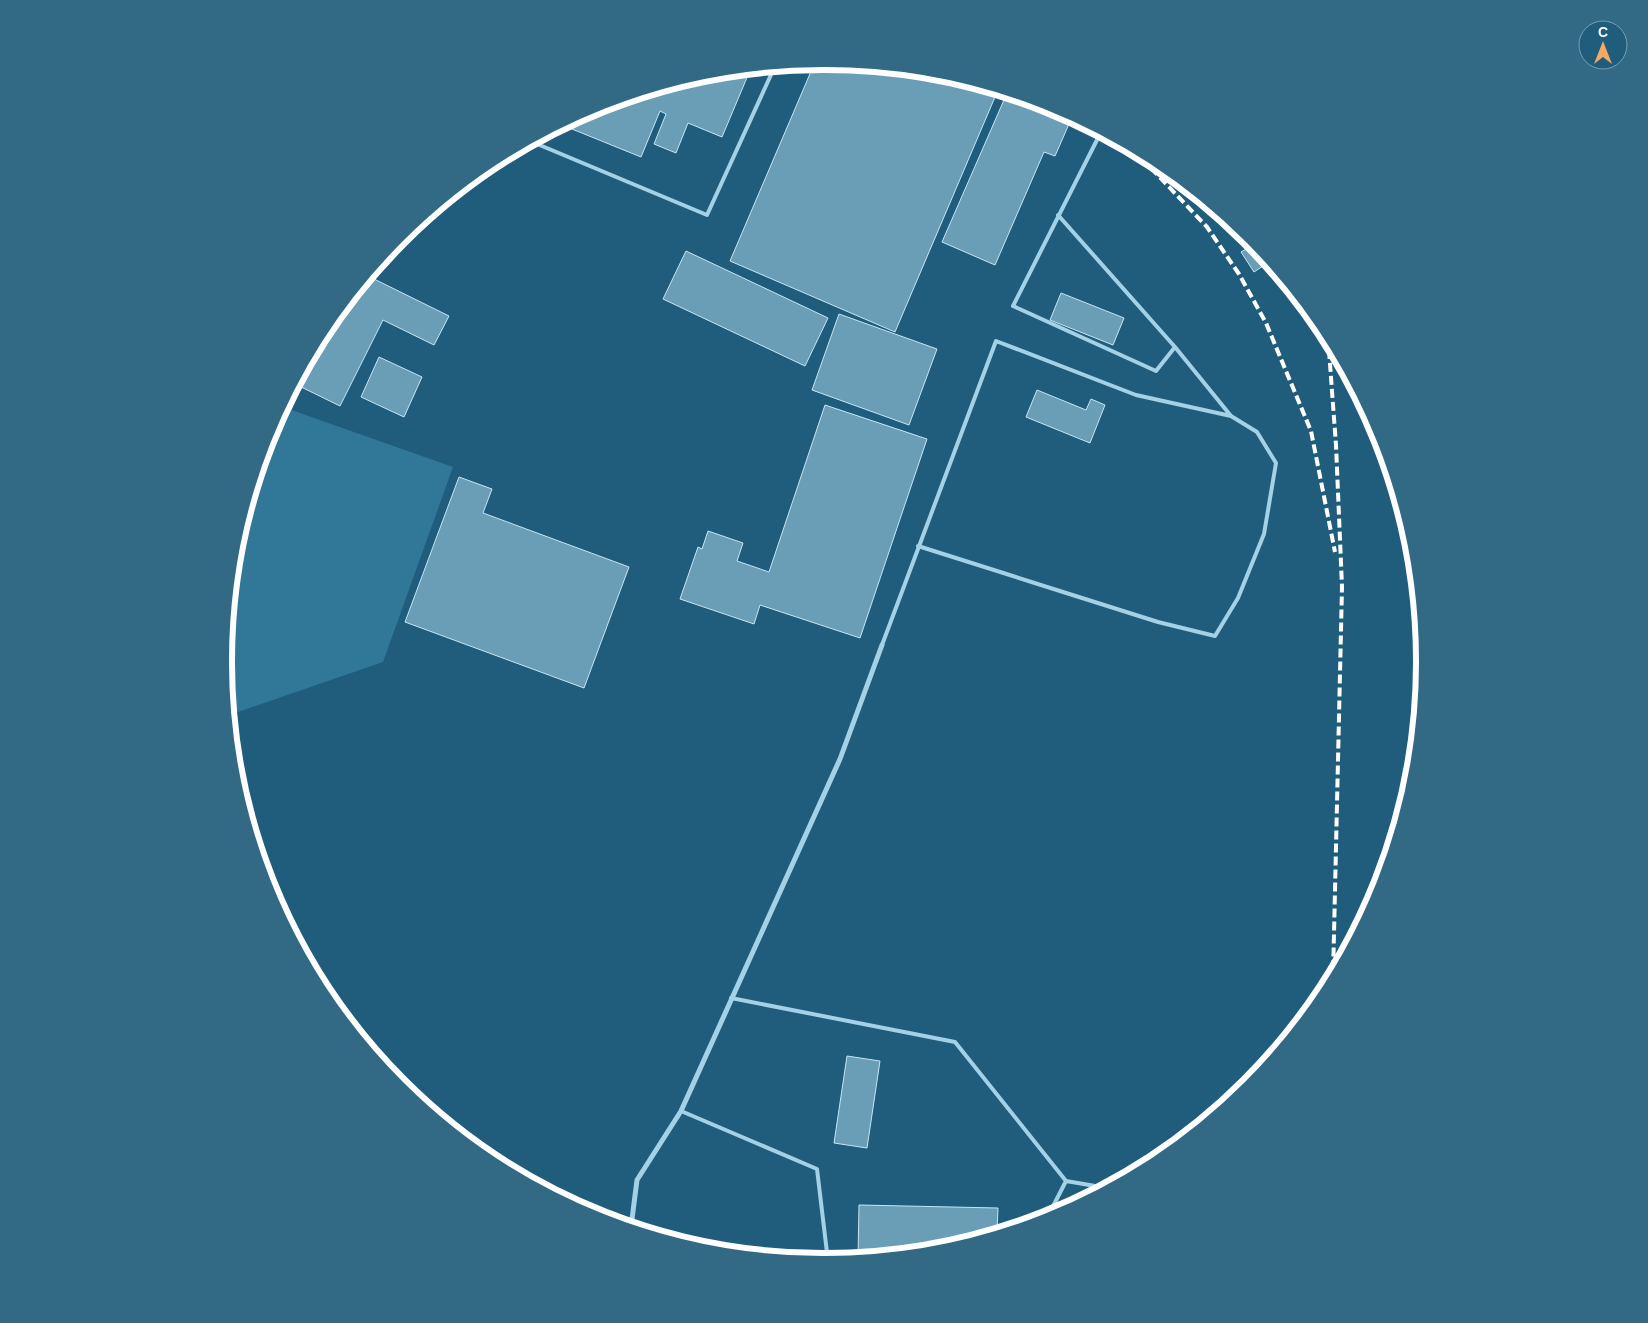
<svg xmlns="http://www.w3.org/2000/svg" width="1648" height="1323" viewBox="0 0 1648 1323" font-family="Barlow,sans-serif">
<rect width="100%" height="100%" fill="#205d7c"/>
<path fill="#307798" d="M283 407 453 467 383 662 229 715 224 661 235 544 270 432Z"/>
<path fill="#6a9db6" stroke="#c6e6f5" d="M824 61 941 73 998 90 895 332 730 261 815 62Z
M751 68 722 137 688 123 676 153 654 144 666 114 660 111 641 157 567 127 570 120 595 107 707 73Z
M1007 93 1054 107 1062 111 1059 120 1069 124 1055 156 1044 152 995 265 942 242Z
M1254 244 1269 262 1254 272 1241 252Z
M686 251 828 318 805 366 663 299Z
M368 276 449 316 434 345 383 320 340 406 295 384 325 328Z
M1061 293 1124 318 1113 345 1050 320Z
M839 314 937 349 909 425 812 390Z
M379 357 422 377 404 417 361 397Z
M1037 390 1086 410 1091 399 1105 405 1090 443 1026 417Z
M825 405 927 439 860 638 760 605 754 624 680 599 698 547 702 549 708 531 743 543 737 561 769 572Z
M459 477 492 489 483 513 629 567 584 688 405 622Z
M847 1056 880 1061 867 1148 834 1143Z
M859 1205 998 1208 997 1233 941 1250 858 1258Z"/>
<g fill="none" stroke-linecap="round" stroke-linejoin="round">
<path stroke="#a3d1e6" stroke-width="4" d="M1101 132 1013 306 1156 371 1175 347
M530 141 707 215 775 66
M1058 215 1175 347 1231 416
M882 645 996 341 1136 395 1231 416 1257 432 1276 463 1264 534 1238 598 1215 636 1158 622 918 546
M731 998 955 1042 1066 1181 1047 1218
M681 1111 817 1169 828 1261
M1066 1181 1107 1188"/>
<path stroke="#a3d1e6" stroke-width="5" d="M631 1227 637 1180 681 1111 840 759 882 645"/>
<path stroke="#fff" stroke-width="4" stroke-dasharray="9 4" stroke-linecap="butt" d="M1133 149 1207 227 1239 274 1266 323 1311 431 1335 552
M1328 337 1336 445 1342 587 1333 977"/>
</g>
<path d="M0 0H1648V1323H0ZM823 70H825A591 591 0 0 1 1416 661V662A591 591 0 0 1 825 1253H823A591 591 0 0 1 232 662V661A591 591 0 0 1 823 70Z" fill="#326a86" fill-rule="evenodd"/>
<path fill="none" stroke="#fff" stroke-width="6" d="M823 70H825A591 591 0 0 1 1416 661V662A591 591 0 0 1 825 1253H823A591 591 0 0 1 232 662V661A591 591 0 0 1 823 70Z"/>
<g transform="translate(1603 45)"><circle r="24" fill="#205d7c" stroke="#799eb0"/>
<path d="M0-4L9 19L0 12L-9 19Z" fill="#f4a964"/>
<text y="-8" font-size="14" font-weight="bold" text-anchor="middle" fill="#ffffff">С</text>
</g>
</svg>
